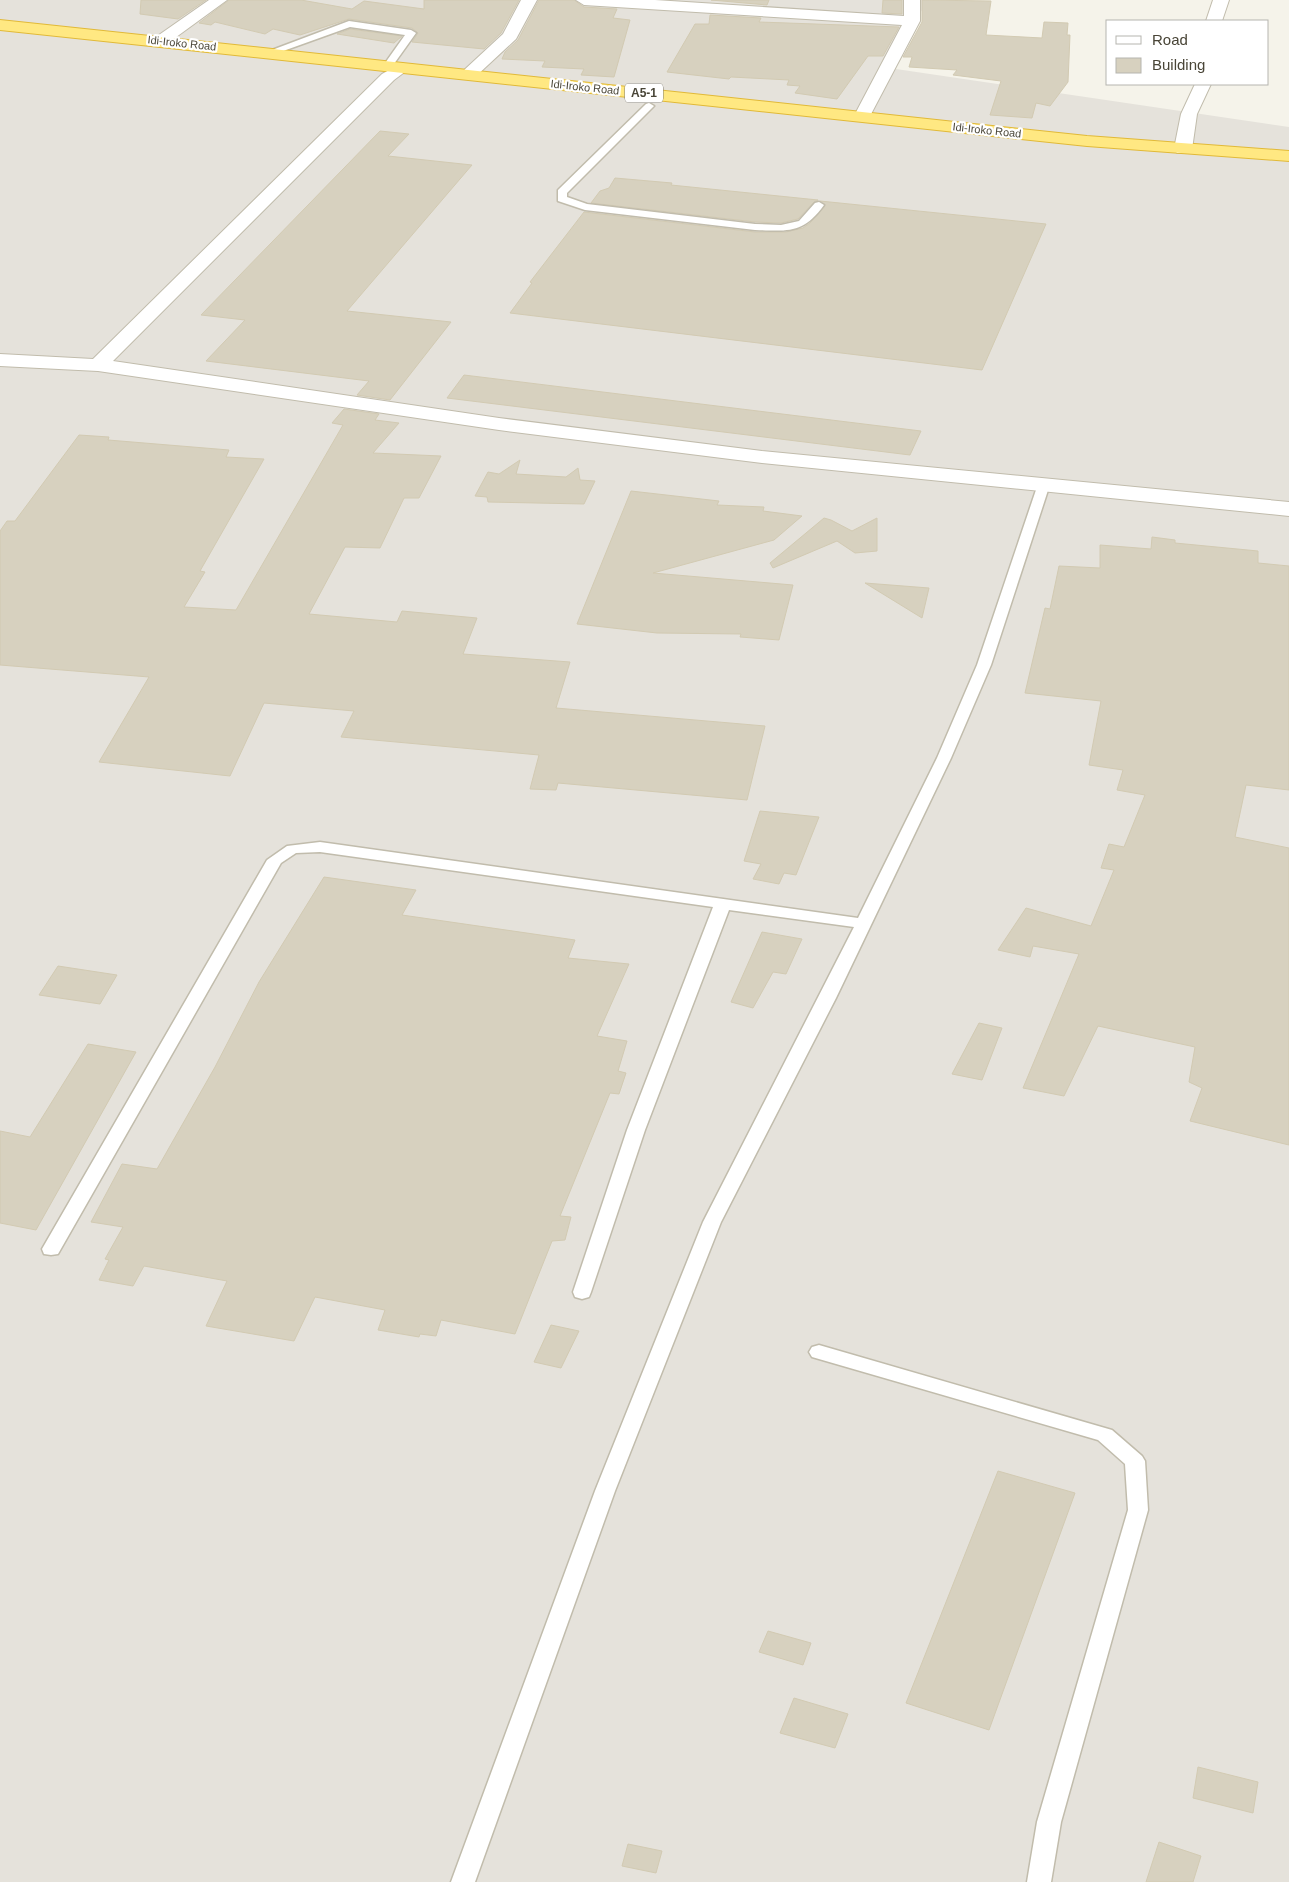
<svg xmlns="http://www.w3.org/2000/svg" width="1289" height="1882" viewBox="0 0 1289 1882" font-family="Arial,sans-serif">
<rect width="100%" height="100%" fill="#f5f3ea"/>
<path fill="#e5e2db" d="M0 0H929L898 45 896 69 1289 127V1882H0Z"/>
<path fill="#d7d1bf" stroke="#d2cab2" d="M141 0H206L178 19 140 14Z
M229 0H301L352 9 364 1 424 9V0H519L501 33 484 49 412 42 418 33 412 28 349 19 300 35 273 29 265 34 215 22 211 25 199 23Z
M539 0H574L584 7 617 9 613 18 630 20 614 77 581 75 584 69 542 67 545 61 502 59 505 52 518 40Z
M711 0H769L767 5Z
M883 0H902V14L882 13Z
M922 0 991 1 986 35 1042 38 1044 22 1068 23 1067 35H1070L1068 82 1050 106 1036 103 1032 118 990 115 1001 81 953 75 957 70 909 67 912 57H903L922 22Z
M710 15 761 18 759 22 899 27 883 56H868L837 99 795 93 800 86 787 85 789 80 731 77 729 79 667 72 695 24H709Z
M350 29 402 36 394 43 337 34Z
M380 131 409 134 388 156 472 165 347 311 451 322 390 400 357 395 369 381 206 361 245 320 201 315Z
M615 178 672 183 671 185 818 200 814 202 798 219 781 223 755 222 591 203 600 191 609 188Z
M820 201 1046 224 982 370 510 313 532 283 530 282 584 212 755 232H786L803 228 810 223 825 206Z
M464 375 921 431 910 455 447 398Z
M344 409 379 414 375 420 399 423 373 453 441 456 419 498H404L380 548 345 547 309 614 397 622 402 611 477 618 463 654 570 662 556 708 765 726 747 800 558 783 556 790 530 789 539 755 341 737 354 711 264 703 230 776 99 762 149 677 0 665V531L7 521H15L79 435 109 437 108 440 229 450 226 457 264 459 200 571 205 572 184 607 236 610 343 425 332 423Z
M520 460 516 474 566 477 578 468 580 480 595 481 584 504 488 502 487 497 475 496 488 472 499 474Z
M631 491 719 501 717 505 764 507 763 511 802 516 774 540 653 573 793 585 779 640 740 637 741 634 657 633 577 624Z
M824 518 831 520 852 531 877 518V551L855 553 837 541 773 568 770 563Z
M1152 537 1175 540V543L1258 551V563L1289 566V790L1246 785 1235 837 1289 848V1145L1190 1121 1202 1088 1189 1082 1195 1047 1098 1026 1064 1096 1023 1088 1079 954 1033 946 1030 957 998 950 1026 908 1091 926 1114 870 1101 868 1109 844 1124 847 1145 795 1117 790 1123 770 1089 765 1101 701 1025 693 1045 608 1050 609 1059 566 1100 568V545L1151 549Z
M865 583 929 588 922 618Z
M760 811 819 817 796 875 784 873 779 884 753 879 761 864 744 861Z
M324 877 416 890 402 915 575 940 568 958 629 964 597 1036 627 1041 618 1071 626 1073 619 1094 610 1093 560 1216 571 1217 565 1240 552 1241 515 1334 441 1320 436 1336 420 1334 419 1337 378 1330 385 1310 315 1297 294 1341 206 1326 227 1281 144 1266 133 1286 99 1280 109 1260 105 1259 123 1227 91 1222 122 1164 157 1169 215 1067 259 982Z
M762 932 802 939 786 974 773 972 753 1008 731 1002Z
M58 966 117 975 100 1004 39 995Z
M979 1023 1002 1028 982 1080 952 1074Z
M88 1044 136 1052 36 1230 0 1223V1131L30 1137Z
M551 1325 579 1331 561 1368 534 1362Z
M998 1471 1075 1493 989 1730 906 1703Z
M768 1631 811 1643 803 1665 759 1652Z
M794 1698 848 1714 835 1748 780 1733Z
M1198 1767 1258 1782 1253 1813 1193 1798Z
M1159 1842 1201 1856 1193 1882H1146Z
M628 1844 662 1851 656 1873 622 1866Z"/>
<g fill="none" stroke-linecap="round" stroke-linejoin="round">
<g stroke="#c1bcac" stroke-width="3">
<path id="service" d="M349 21 411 30 416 33 391 68 388 69 383 66 405 35 350 27 272 55 264 53Z
M649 103 654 106 567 193V197L587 204 755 224 781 225 799 221 815 203 819 202 824 205C803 234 789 231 755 230L585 210 558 201V190L646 104Z
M1044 480 1050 484 991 665 951 758 836 998 721 1222 615 1491 475 1882H451L595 1491 703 1222 854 927 729 910 645 1130 591 1292 589 1297 582 1299 575 1297 573 1292 627 1130 713 907 320 852 296 853 281 863 58 1254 51 1255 44 1254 42 1249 267 860 287 846 320 842 858 918 937 758 977 665 1038 484Z
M819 1345 1112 1430 1142 1456 1145 1461 1148 1510 1061 1822 1051 1882H1027L1037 1822 1128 1510 1125 1464 1098 1440 812 1357 809 1352 812 1347Z"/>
</g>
<g stroke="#c1bcac" stroke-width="2">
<path id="minor" d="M209 0H227L168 43H156L154 40 156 37Z
M521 0H537L516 39 474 78H462L460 75 462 72 503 34Z
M576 0H655L904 16V0H920V21L870 116 868 120H856L854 116 902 25 584 5Z
M1213 0H1229L1222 21H1206Z
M402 63 410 68 394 80 113 361 499 418 762 451 1289 502V516L762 463 499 430 98 371 0 366V354L93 359 382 74Z
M1195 84H1211L1197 114 1192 149 1189 153H1177L1174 149 1181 114Z"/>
</g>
<g stroke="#e1b938" stroke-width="2">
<path id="trunk" d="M0 20 1087 136 1289 151V161L1087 146 0 30Z"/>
</g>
<use href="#service" fill="#fff" fill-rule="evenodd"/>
<use href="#minor" fill="#fff" fill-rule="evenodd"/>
<use href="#trunk" fill="#ffe882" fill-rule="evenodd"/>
</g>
<g text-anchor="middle" stroke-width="4.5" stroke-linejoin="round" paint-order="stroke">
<g font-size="11" fill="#494537" stroke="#fff">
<text transform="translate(182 43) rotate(6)" y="4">Idi-Iroko Road</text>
<text transform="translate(585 87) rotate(6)" y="4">Idi-Iroko Road</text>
<text transform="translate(987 130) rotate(6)" y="4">Idi-Iroko Road</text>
</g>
<rect fill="#fff" stroke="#807d73" stroke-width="1" x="625" y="83.5" width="38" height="19" rx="4"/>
<g font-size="12" font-weight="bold" fill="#494537">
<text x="644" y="97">A5-1</text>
</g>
</g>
<rect x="1106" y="20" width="162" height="65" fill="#ffffff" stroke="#b6b5af"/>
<rect x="1116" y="36" width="25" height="8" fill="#ffffff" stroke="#b6b5af"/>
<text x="1152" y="45" font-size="15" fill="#494537">Road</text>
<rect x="1116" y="58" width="25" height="15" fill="#d7d1bf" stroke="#b6b5af"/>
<text x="1152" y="70" font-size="15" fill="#494537">Building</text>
</svg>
